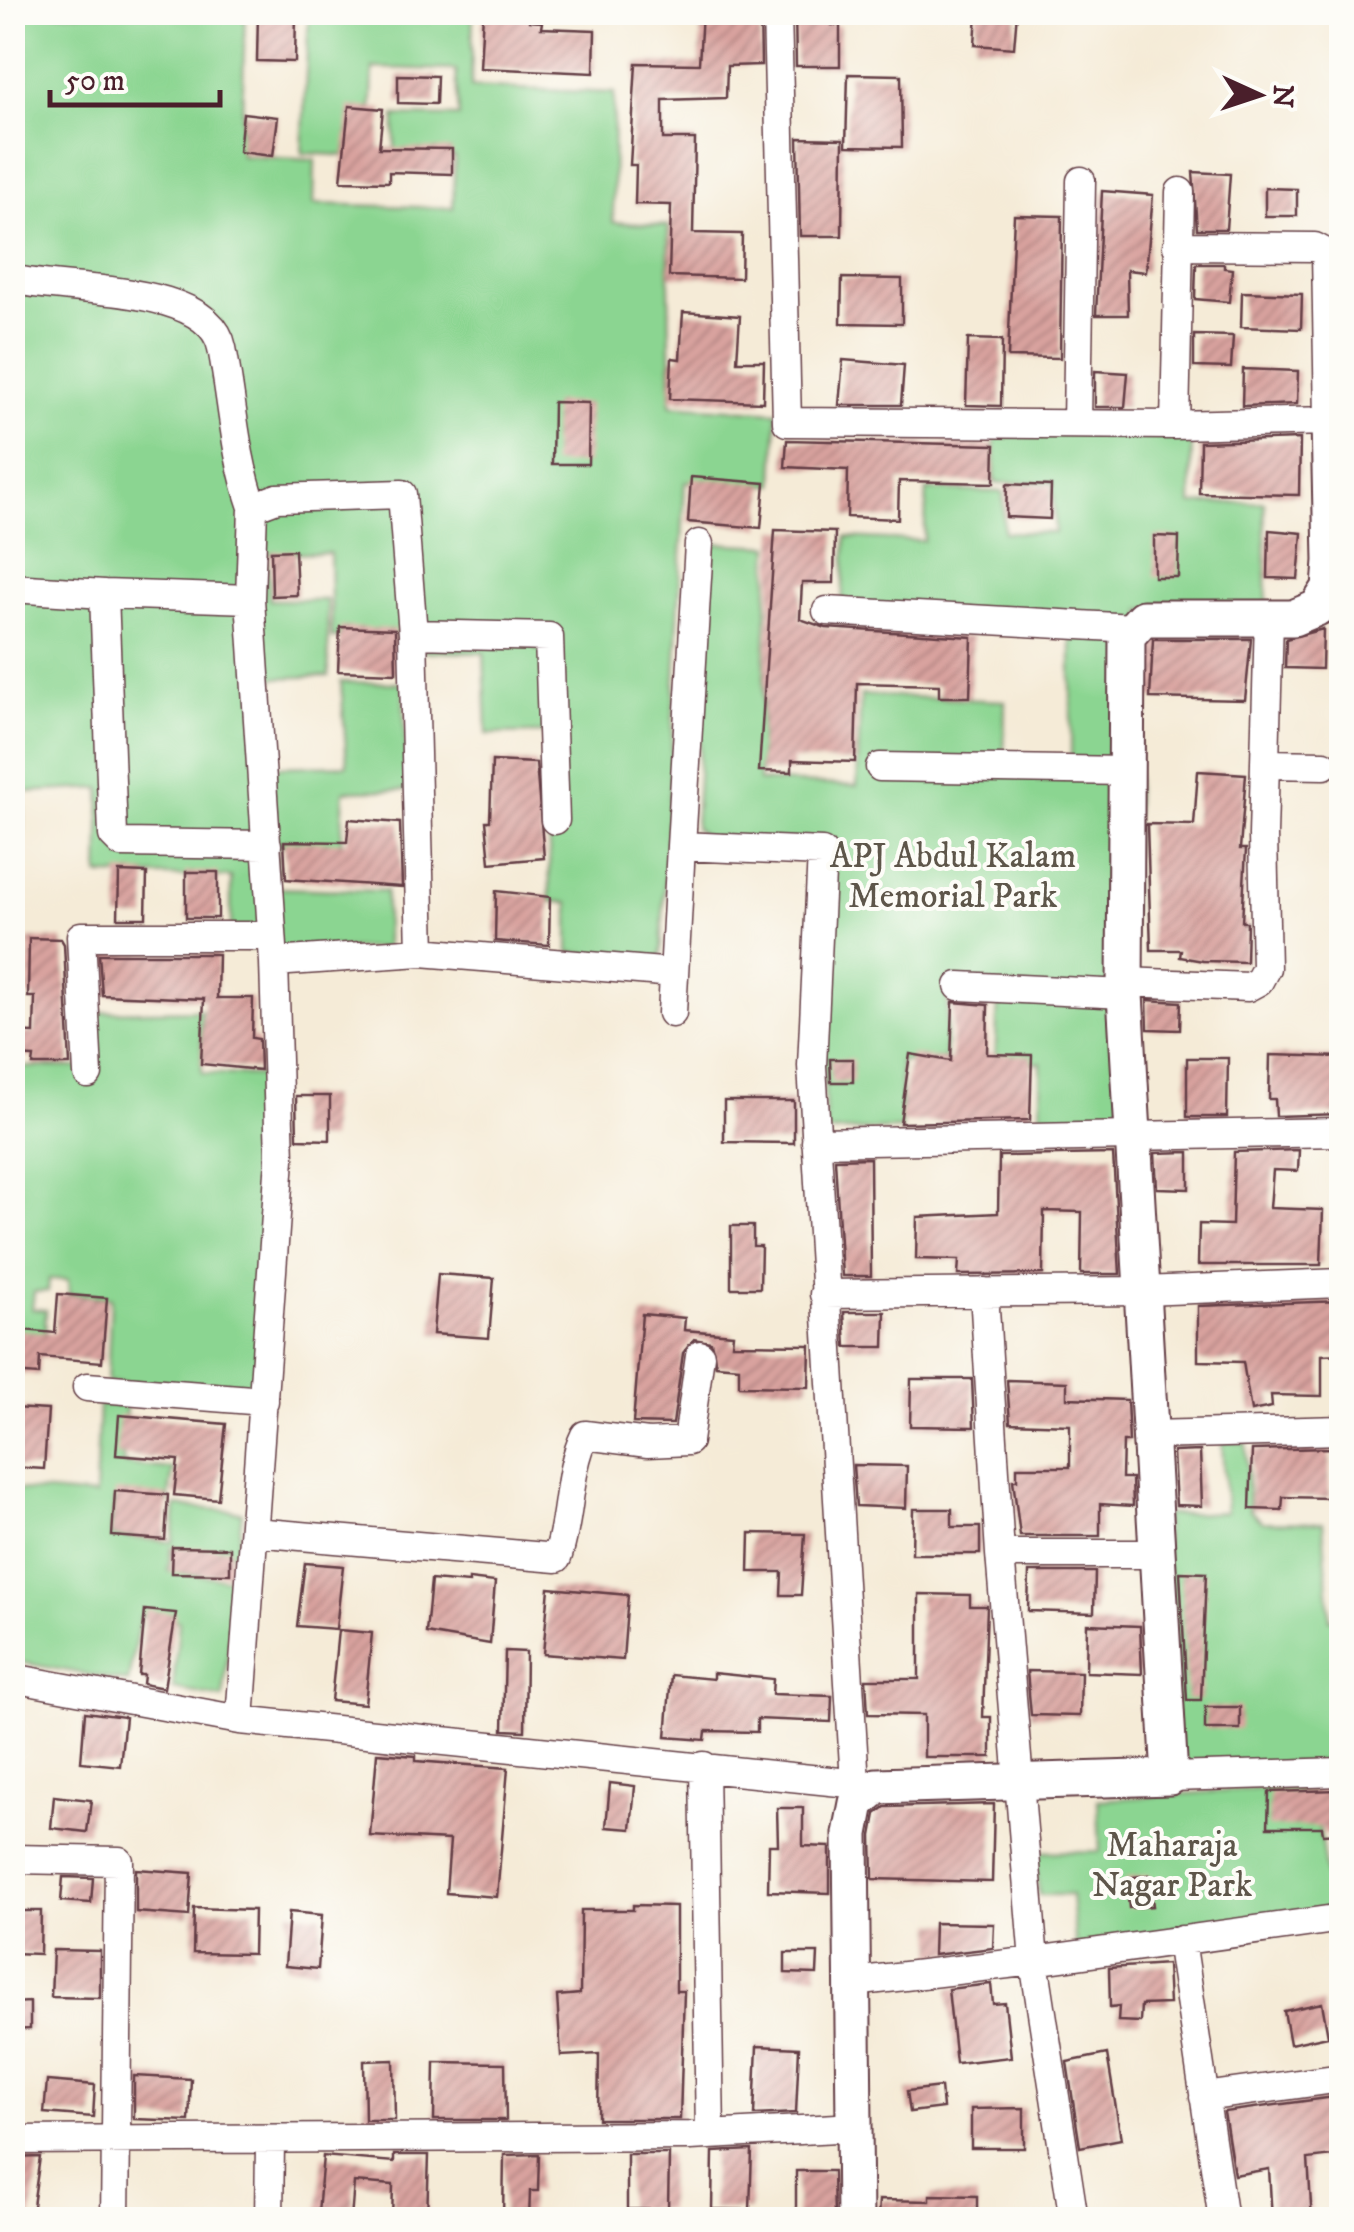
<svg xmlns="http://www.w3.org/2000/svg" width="1354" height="2232" viewBox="0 0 1354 2232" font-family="'IM FELL DW Pica',serif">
<defs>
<pattern id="building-hatch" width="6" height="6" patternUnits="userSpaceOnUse" patternTransform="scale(2.5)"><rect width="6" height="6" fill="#d9a39f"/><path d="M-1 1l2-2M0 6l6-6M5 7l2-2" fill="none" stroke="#b28482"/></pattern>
</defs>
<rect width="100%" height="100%" fill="#fdfcf7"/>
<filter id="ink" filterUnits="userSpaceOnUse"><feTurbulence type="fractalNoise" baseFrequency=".01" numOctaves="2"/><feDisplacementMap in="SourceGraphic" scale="20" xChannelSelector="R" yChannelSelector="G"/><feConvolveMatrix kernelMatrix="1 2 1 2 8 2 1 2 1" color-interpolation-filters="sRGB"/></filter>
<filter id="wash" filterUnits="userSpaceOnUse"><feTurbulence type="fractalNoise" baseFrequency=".0048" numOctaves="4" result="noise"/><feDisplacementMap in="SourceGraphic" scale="40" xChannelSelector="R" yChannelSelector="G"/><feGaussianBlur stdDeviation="2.25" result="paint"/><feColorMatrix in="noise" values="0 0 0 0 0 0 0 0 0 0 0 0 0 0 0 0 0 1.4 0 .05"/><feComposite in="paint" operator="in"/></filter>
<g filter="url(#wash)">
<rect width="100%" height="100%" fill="#f5ebd7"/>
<path fill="#8bd591" stroke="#6a7a5e" stroke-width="2.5" d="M12 13H245L241 156 315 160 314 204 453 208 455 157 395 154V116L459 117 456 70 373 68 370 157 302 153 309 13H473L471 87 614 93 613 222 668 226 671 405 777 412 774 485 685 482 661 954 654 960 569 952V903L550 901 547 733 487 734 484 653 403 651 398 637 332 638 330 553 267 554 270 600H327L329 676 272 678 274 767 347 765 341 682 403 683 407 790 344 791 341 845 276 846 277 888 386 891V948L231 949V877L99 875 101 788 24 792 13 1036Z
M1192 432 1191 504 1264 502 1267 611 1142 610 1125 1123 1041 1125V1063L995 1062 998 997 948 996 945 1059 900 1062 902 1129 826 1132 823 1049 829 844 705 837 695 828 712 543 770 546 759 781 857 786 861 695 1005 701 1004 765H1071V627L841 617 846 537 924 541 927 490 1003 492 1004 532 1055 533 1053 482 995 483V435Z
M201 1010 202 1073 265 1076 272 1165 259 1393 107 1382 111 1298 69 1294 68 1280 49 1279 48 1291 34 1292 32 1309 46 1310 45 1333 13 1331 12 1067H96V1012Z
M99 1404 126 1406 123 1464 173 1469 168 1503 114 1500 111 1536 173 1542 176 1506 242 1512 237 1553 171 1548 168 1571 236 1580 223 1698 173 1689 179 1621 140 1616 128 1682 13 1661 12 1489 95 1496Z
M1222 1442H1246L1249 1510 1262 1522 1323 1523 1330 1619 1341 1620V1761L1177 1768 1164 1515 1226 1512Z
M1313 1785 1331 1911 1076 1948 1071 1895H1039L1035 1852 1100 1851 1098 1800Z"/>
<g id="blocks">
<path fill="url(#building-hatch)" d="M258 12H296L295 62 257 61Z
M483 12H529V21L542 22 541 28 595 30 594 73 480 68Z
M702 12H760L761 65 727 66 726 98 663 100V139H695L693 233 742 234 741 278 669 276 671 205 635 204 636 165H630L636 63 699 64Z
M795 12H832V25H840V66H796Z
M977 12H1017L1014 48 975 45Z
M848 74 901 75 902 147 846 146Z
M398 75 437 76 436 104 398 103Z
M349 106 383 109 379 148 452 149V174L389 172V182L341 181Z
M243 113 278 117 273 156 239 152Z
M798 138 843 139 842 236H800Z
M1193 172 1230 174 1226 229H1197Z
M1265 188 1297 189V216H1265Z
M1102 191 1153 195 1146 272 1127 270 1128 315H1096Z
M1014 215 1062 216 1060 358 1008 357Z
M1196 264H1224V268L1232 269 1229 302 1195 299Z
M842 278 902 279V324L841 323Z
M1242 292 1302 294 1301 329 1241 327Z
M683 312 740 316 737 361H764L763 402 670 399 672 358 680 359Z
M1194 335 1233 336 1231 368 1194 367Z
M968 339 1002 340 1001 406 966 405Z
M843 360 904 365 901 405H839Z
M1243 369 1298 371 1297 404 1242 406Z
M1095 371 1128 373 1125 407H1095Z
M553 402 589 403 588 464H552Z
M1300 439 1299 495 1199 493 1200 442Z
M787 440 995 445 994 483 899 481 898 519 847 517 848 470 785 467Z
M691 477 765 483 761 528 688 522Z
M1007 484 1051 486 1050 519 1006 517Z
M775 530 835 532 834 583H802L800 619 826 628 972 637 970 697H939V685L857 683 855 762 792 760V772L759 771Z
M1269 530 1302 533 1298 579 1268 578Z
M1154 536 1179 537 1178 577H1154Z
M295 550 297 595 272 596 271 551Z
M340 627 395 629 396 673 338 671Z
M1323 629 1322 669 1285 668 1286 639Z
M1153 639H1251L1245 700 1150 698Z
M492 761 536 763 544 858 490 863 486 821H490Z
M1198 771 1246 774 1240 849H1246L1242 922H1247L1246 962 1203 961 1180 957 1181 950H1151L1147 824 1194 825Z
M349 819 400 823 402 887 286 879 284 841 347 842Z
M119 872 147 873 146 918H118Z
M186 872H218V918H186Z
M496 891 550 897 549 945 495 941Z
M29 938 61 939 64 944 70 1065H33L34 1057 12 1056V1032L34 1033 35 997H28Z
M99 954H218L217 998H253L252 1038 259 1039 260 1070 201 1064 204 999 102 995Z
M1147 1000 1181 1002 1180 1030 1148 1029Z
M953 1002 988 1005 987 1054 1032 1055 1030 1120 900 1123 910 1054 951 1061Z
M1270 1055 1342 1057V1114L1276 1116 1275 1099H1269Z
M1187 1058H1228L1227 1117H1187Z
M830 1059H853V1082H831Z
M296 1096H330V1140L297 1139Z
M724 1101H794V1143L724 1142Z
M1299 1150 1298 1171 1273 1170 1270 1208 1323 1210 1321 1265H1198L1199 1224 1232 1225 1234 1152Z
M1189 1152V1189L1157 1188 1155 1153Z
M1113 1154 1120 1274H1081L1082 1212 1044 1211 1043 1274 958 1275 959 1260 916 1259 917 1217 998 1213 999 1156Z
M870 1158 871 1276H842L835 1159Z
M731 1226H753V1246H761L760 1288H731Z
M438 1274 494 1278 489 1338 433 1334Z
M58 1294 107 1298 102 1362 40 1357 39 1375 12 1373V1329L55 1333Z
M1342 1301V1354L1322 1355V1396L1271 1395 1272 1407 1251 1411 1243 1362 1198 1361V1306Z
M844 1312H885L884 1347H846Z
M642 1314 685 1318 684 1330 733 1334 732 1344 810 1345 809 1387 739 1386V1367L716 1365 711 1342 694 1339 683 1353 673 1424 633 1423Z
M911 1379H972L974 1427 910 1426Z
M1007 1380 1067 1382V1398L1127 1400 1129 1442H1123L1122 1478H1132L1133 1506 1100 1504V1536H1020L1013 1480H1017V1467H1070V1425L1010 1423Z
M12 1408 48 1410 44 1469 12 1467Z
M119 1415 226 1424 218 1499 174 1495 178 1460 116 1455Z
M1330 1448 1329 1498 1283 1497 1282 1510 1250 1509 1252 1450Z
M1200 1451 1202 1506 1176 1505 1173 1452Z
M853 1465 907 1466 906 1508 856 1506Z
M115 1491 168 1495 165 1540 112 1536Z
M913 1509H952V1527H980V1554H912Z
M750 1533 805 1534 801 1595H781L782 1572H749Z
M172 1547 230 1548V1574L171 1573Z
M305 1563 343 1566 336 1629 297 1626Z
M1029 1572H1095L1094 1613 1028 1611Z
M1180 1572 1206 1573 1201 1700H1187Z
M469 1579 495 1582 490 1644 426 1633 431 1580 469 1583Z
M549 1588 628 1595 623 1660 543 1654Z
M919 1594 970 1595V1606H987L983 1717H991V1757H924V1715L868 1714 866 1679H919Z
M145 1610 176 1613 164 1688 143 1684 144 1675H139Z
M1087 1624 1140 1626 1142 1674 1086 1672Z
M338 1630 372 1633 365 1704 331 1701Z
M505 1651 526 1652 525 1731 503 1730Z
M1027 1671 1081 1672 1080 1716 1031 1715Z
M713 1673 773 1679 772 1694 832 1696 831 1722 757 1719V1732L706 1731 705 1740 666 1737 671 1675 713 1679Z
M1205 1707H1240V1729H1205Z
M85 1712 125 1717 120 1766 81 1762Z
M377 1753 416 1756V1761L508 1768 497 1897 446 1893 450 1840 370 1836Z
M610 1783 635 1786 631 1829 606 1827Z
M1339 1790 1341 1833 1323 1834 1322 1827H1268L1269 1792Z
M54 1796 91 1800 87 1832 51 1828Z
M994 1804 992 1882 873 1879 872 1836 876 1814 885 1807Z
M777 1808H803V1846L830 1847V1893L768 1891 769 1845H778Z
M136 1869 192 1873 189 1916 136 1912Z
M1149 1875 1153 1906 1129 1908 1126 1878Z
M63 1877 93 1878 91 1903 61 1901Z
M633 1905 676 1906V1991H684L680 2119H598L599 2054 561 2056 557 1996 580 1994 581 1910H633Z
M194 1908 254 1910 253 1954 193 1953Z
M12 1911H41L40 1954 12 1953Z
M289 1912 322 1915 318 1969 285 1966Z
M934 1923 994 1924 993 1948 933 1955Z
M53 1950 100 1951V1998L51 1997Z
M785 1953H818L817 1974 785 1973Z
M1167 1964 1169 2004 1141 2005 1140 2022 1118 2021 1119 2006 1110 2007 1109 1968Z
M991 1984 993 2004 1005 2003 1011 2057 956 2063 948 1989Z
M30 2002V2029L12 2030V2003Z
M1322 2003 1328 2036 1290 2044 1284 2011Z
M757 2046 799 2048 796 2113 754 2115Z
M1107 2054 1121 2139 1080 2147 1067 2062Z
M394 2060 395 2120H365L364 2061Z
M435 2062 505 2063 506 2120H434Z
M134 2076 191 2079 189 2121 134 2119Z
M47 2081 95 2085 93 2117 44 2113Z
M941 2087 943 2108 910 2112 907 2091Z
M1342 2096V2155L1308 2159 1312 2220H1272L1269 2169 1234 2175 1224 2112Z
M1024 2108V2148H971V2109Z
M752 2150 750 2210 712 2209 713 2152Z
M539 2154 538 2191H530L529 2220H503L504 2155Z
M627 2154H669L668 2210 627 2209Z
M394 2155H429L427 2218 392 2220 393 2185 354 2182 351 2220H323V2213H318L323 2156 394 2162Z
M40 2157 31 2220H12V2158Z
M796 2171H833L834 2220H796Z
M930 2195 977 2196V2220H878L879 2200 930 2201Z"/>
</g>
</g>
<g filter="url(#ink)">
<use href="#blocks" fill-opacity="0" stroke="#643e45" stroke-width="2.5"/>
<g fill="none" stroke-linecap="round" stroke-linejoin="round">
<g stroke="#643e45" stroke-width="31">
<path id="minor" d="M777 12 787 422 1175 425 1329 421 1326 253 1315 247 1177 246
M12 279C64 293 209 282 222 348 233 404 234 452 253 507
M1077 422 1081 181
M1175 425 1180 192
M12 588 104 594
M250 599 104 594 113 835 121 843 267 845
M827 611 1133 628
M413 634 549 637 555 820
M1265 764 1324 765
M880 767 1126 771
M681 846 699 544
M421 952 674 973
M1125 982 1248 987 1259 981 1266 968 1263 835 1269 618
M959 986 1125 994
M672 1013 681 846 822 852 812 1066 855 1783
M88 1074 81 936H271
M816 1142 1342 1132
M984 1292 1000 1554
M824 1294 1143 1291 1342 1283
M87 1387 264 1401
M1150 1435 1342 1430
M254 1532 557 1558C571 1518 567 1472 585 1435L648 1443 688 1441 700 1355
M1156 1554H1000L1034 1961 1342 1918
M12 1678 240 1720 869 1785
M240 1720 280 1159 274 962 250 599 253 507 277 498 402 494 413 634 421 952 274 962
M704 1766 710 2135
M1170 1777 1342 1772
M12 1859 119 1861 115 2220
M1181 1940 1223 2220
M853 1982 1034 1961 1074 2220
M1204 2097 1342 2078
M12 2140 690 2136 855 2127
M269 2220 270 2142"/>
</g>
<g stroke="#643e45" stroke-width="39">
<path id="tertiary" d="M855 2220 851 1834 857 1803 877 1786 1170 1777 1125 994 1127 636 1143 618H1293L1317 608 1330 588 1332 561 1329 421 1342 420"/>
</g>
<use href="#minor" stroke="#fff" stroke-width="28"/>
<use href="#tertiary" stroke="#fff" stroke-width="35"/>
</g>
</g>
<g text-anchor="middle" stroke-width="8" stroke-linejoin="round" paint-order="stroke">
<g font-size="35" fill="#5e564a" stroke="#fdfcf7">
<text x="953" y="867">APJ Abdul Kalam<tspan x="953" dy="40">Memorial Park</tspan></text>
<text x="1172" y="1856">Maharaja<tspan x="1172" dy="40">Nagar Park</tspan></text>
</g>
</g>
<rect width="1354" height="2232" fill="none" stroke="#fdfcf7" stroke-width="50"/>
<g transform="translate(1259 95) rotate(93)" stroke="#fdfcf7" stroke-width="8" paint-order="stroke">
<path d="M0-8L18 38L0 25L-18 38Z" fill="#4a1f2b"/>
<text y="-15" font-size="28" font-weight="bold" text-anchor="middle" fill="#4a1f2b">N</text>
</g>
<path d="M50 90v15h170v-15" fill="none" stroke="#4a1f2b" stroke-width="5"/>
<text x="65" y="90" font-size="30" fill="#4a1f2b" stroke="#fdfcf7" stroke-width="8" paint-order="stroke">50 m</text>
</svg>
